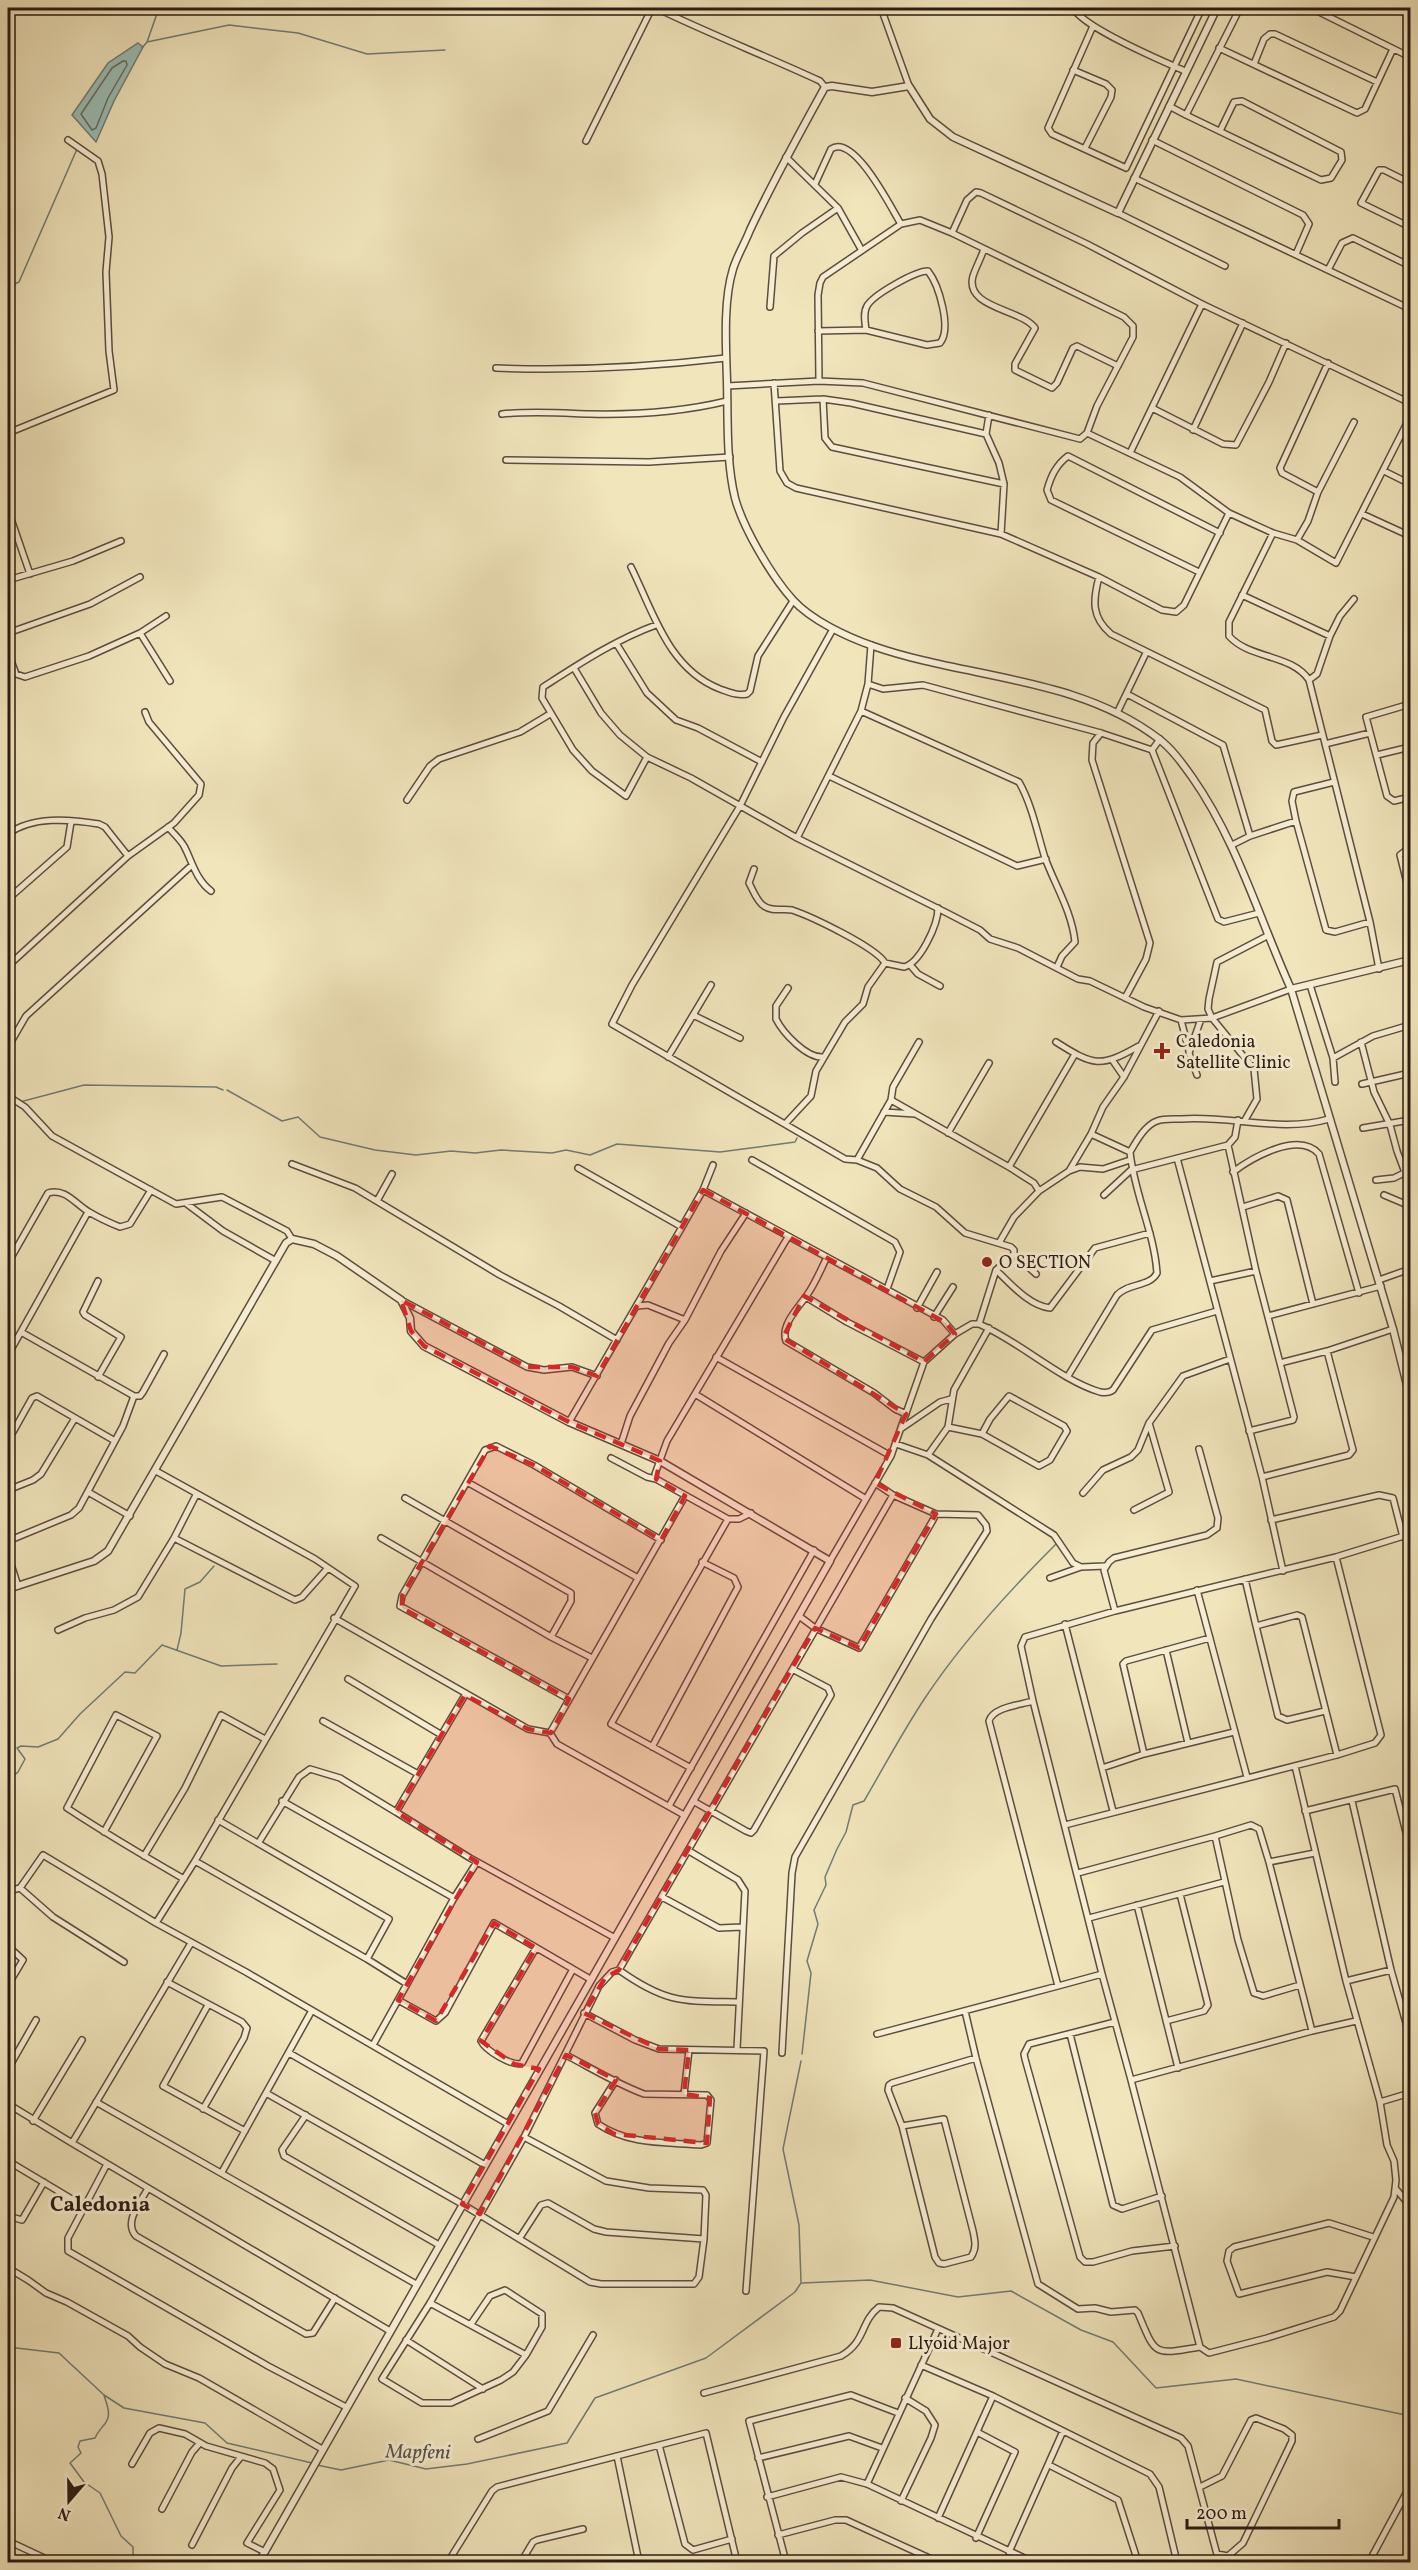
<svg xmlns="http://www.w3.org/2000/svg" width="1418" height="2570" viewBox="0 0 1418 2570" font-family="Vollkorn,serif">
<rect width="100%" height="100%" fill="#f1e5bc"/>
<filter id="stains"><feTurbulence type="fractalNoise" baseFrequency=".00333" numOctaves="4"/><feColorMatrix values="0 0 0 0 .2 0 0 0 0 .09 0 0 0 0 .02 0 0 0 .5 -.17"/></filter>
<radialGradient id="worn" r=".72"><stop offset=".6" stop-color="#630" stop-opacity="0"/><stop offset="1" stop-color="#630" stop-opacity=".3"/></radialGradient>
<path fill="#9bbeb6" stroke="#6f7c75" stroke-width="1.5" d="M138 43 143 47 114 101 96 142 72 115 108 63Z"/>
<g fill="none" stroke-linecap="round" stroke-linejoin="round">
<path stroke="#646c64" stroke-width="1.5" d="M123 61H126L127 65 108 98 96 128 92 130 81 114 112 68Z"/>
<path stroke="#6f7c75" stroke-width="1.5" d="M147 42 229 25 298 33 367 54 445 50
M142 48 147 42 159 8
M8 287 19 282 77 149
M227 1090 282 1121 298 1117 320 1137 375 1150 416 1155 451 1151 475 1153 501 1150 552 1153 566 1150 590 1155 617 1144 720 1152 795 1142 797 1138
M20 1102 84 1085 216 1087 223 1090
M8 1105 15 1103
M177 1650 181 1633 185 1589 200 1582 214 1566
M8 1781 18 1772 25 1759 17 1748 21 1746 38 1747 58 1739 80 1714 125 1672 135 1673 162 1645 221 1666 277 1664
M802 2054 811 1973 807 1961 818 1924 814 1910 826 1885 825 1877 837 1849 846 1832 853 1805 864 1801C884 1767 903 1731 925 1698 962 1642 1009 1591 1056 1544
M801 2282 799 2225 783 2149 801 2061
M802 2283 870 2280 958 2297 1011 2291 1081 2330 1113 2342 1156 2388 1236 2379 1410 2416
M8 2347 59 2353 104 2395 124 2408 205 2423 227 2443 312 2463
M104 2395C107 2406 113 2416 103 2426 99 2431 97 2433 95 2438L80 2441 78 2447 81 2453 70 2463 84 2482 100 2493 121 2536 133 2547V2554L141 2562
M317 2465 341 2470 389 2460 426 2469 467 2464 567 2443 595 2398 706 2358 795 2292 801 2283"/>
<g stroke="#5d4d3d" stroke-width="8">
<path id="minor" d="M656 8C710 34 766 56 820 81L825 87
M881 8 909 86
M1073 8C1084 28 1162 61 1185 71
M1311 8 1410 57
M1093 26 1048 128 1052 134 1126 168 1202 8
M1219 48 1357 113 1365 109 1393 49
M1254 64 1264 39 1270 34H1275L1377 82
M1073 70 1106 84 1112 90 1111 97 1085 148
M1169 106 1186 115 1321 180 1331 178 1342 160 1341 152 1242 101 1234 102 1220 131
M1186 115 1240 8
M1152 140 1303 215 1309 224 1296 254
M586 141 652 8
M786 157 838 208 861 249
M1134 178 1410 309
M1410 183 1384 170H1379L1361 203 1410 227
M815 184 831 149C854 133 891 208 901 224
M1118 213 1225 266
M952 233 967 200 976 192 981 193 1087 244 1202 304
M984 249C981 258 976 267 973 276 964 308 1021 309 1035 328L1015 364V370L1052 388 1057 383 1073 348 1077 346 1118 366
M1328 270 1342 243 1353 238 1410 266
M770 307 774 256 802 233 838 208
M818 331 866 330 927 345 940 343C952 329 939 285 928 271 915 271 873 295 867 306 863 313 865 322 866 330
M496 368C574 371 649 367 726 358
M774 383 780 471 787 483 796 488 1001 534 1099 577 1162 610 1176 612 1184 605 1229 513
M727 386 819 381 863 383 1080 439 1087 433 1097 406 1133 337V326L1124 317 952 233 920 220 901 224 823 277 820 283 818 295 819 381
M823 399 825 438 832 447 1004 484
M776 401 823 399 851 403 986 434
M1152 408 1223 444 1236 445 1269 382 1286 343
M502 414C532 411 560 413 590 414 637 415 682 412 727 401
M989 415 986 434 999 463 1004 484 1001 534
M1193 430 1243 323
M8 433 114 390 109 351 106 272 109 237 102 174 98 161 68 140
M1087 433 1180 477 1229 513 1273 533 1297 540 1336 563 1410 417
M1130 453 1202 304 1410 403
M506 460 649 462 730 457
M1384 471 1410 484
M1318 492 1282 473 1280 468 1328 363
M8 510 30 574
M1362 514 1410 536
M1273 533 1229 622V636C1249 659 1292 654 1309 680L1370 922 1379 969
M1297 540 1308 521 1318 492 1354 422
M631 567C653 611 668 669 720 689 729 692 737 696 747 694L750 691 758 656 793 601
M1199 572 1051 500 1047 490C1051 476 1056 465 1068 456L1220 533
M1099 577C1093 600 1091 617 1111 634L1265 710 1272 741 1276 745 1322 735
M8 580 73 561 121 541
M1242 595 1330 636 1340 616 1354 599
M166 616 140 633 170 681
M833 629 784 717 740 806 632 985 612 1024 845 1159 857 1160 877 1168 900 1189 936 1207 965 1233 1011 1247 1014 1250V1254L996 1270 979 1324
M8 633 90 604 140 577
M616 643 647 693 676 720 698 728 762 762
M8 652 16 674 25 677 89 656 140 633
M574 668 601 713 620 735 647 757 691 778 797 838 861 711 868 684 871 645
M1309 680 1317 674 1330 636
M868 684 883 689 923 685 1101 733 1152 750
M1127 694 1223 745 1250 836
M1410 704 1366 717 1387 796 1394 801 1410 797
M861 711 1019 782C1032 805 1037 832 1045 858 1055 885 1072 912 1075 942L1062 956 1057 967
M1117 713 1146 653
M1101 733 1093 743 1092 760 1150 943 1146 959 1125 998
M1160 739 1152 750 1218 919 1224 922 1259 913
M1325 744 1370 733
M1377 755 1410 747
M647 757 626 796 592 771 573 750 542 698 543 687C579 664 615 640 656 625
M829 776 1017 866 1046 859
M1334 782 1294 792 1292 801 1296 821 1326 930 1335 932 1370 922
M407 800 430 766 439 759 520 732 550 714
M168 827C173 833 180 839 184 846 192 861 196 880 211 891
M8 834C32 816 69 819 99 824L105 827 128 856
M797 838 945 912 980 930 990 939 1018 948 1078 979 1090 981 1144 1007 1181 1020 1212 1018 1291 989
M1232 845 1250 836 1296 821
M1410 847 1400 855 1410 895
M754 869 749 883C753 890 757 902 764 906 772 912 783 908 792 910 810 916 876 947 885 963L868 987 863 1004 845 1022 816 1071 811 1096 785 1124
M8 899 67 847 71 822
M885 963 904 967C920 963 938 925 938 908
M8 966 128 856 174 823 199 795 201 784 149 722 145 712
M911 966 918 974 940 986
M1310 985 1333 1058 1335 1082
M788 988 776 1006V1019C783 1033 807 1059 824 1057
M693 1015 740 1038
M1181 1020 1189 1051
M1056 1042C1094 1066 1100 1068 1139 1046
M1361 1042 1374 1092 1390 1125 1397 1151 1410 1186
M8 1047 26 1016 192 865
M668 1057 711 985
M1333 1058 1373 1036 1410 1025
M1113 1061 1124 1077
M1197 1075 1189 1053 1201 1019
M1362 1084 1410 1073
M8 1096 25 1107 52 1136 176 1204 222 1197 287 1231 292 1239
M891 1100 893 1087 919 1042
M884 1112 915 1114
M1245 1120 1257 1099 1254 1069 1212 1018 1208 1009 1209 999 1217 962 1267 936
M1363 1128 1410 1120
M948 1133 989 1063
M1091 1134 1130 1152
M1228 1145 1256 1271 1280 1363 1327 1351 1393 1329
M1177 1158 1262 1477 1283 1571
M752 1160 895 1242 900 1252 887 1289
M857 1160 891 1100 1009 1167 1034 1183 1039 1191
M292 1164 355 1188 500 1275 559 1306 617 1340
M1009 1167 1075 1054
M1069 1171 1080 1167 1103 1169 1130 1160
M1233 1172C1253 1157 1299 1131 1319 1154L1359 1293
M1376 1180 1394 1178 1410 1170
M703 1190 713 1165
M1104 1195 1131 1170 1228 1145 1235 1137 1238 1120
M1384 1195 1410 1206
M377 1201 392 1174
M187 1204 223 1231 276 1261
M1243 1207 1278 1196 1287 1200 1313 1304
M682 1227 703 1190 943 1320 955 1334
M999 1243 1014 1217 1039 1191 1069 1171 1091 1134 1103 1107 1124 1077 1159 1011
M1014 1254 1036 1274
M827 1257C821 1269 815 1284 807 1295 799 1307 780 1325 786 1341L874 1393 895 1409 906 1414
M8 1263 48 1193C66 1188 75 1204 89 1212 99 1218 110 1223 120 1227L130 1224 151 1190
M996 1270C1010 1283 1029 1306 1050 1308L1095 1248 1150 1233
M1379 1280 1410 1269
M98 1281 83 1312 85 1315 121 1337 98 1377
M1210 1281 1256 1271
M806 1297 847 1322 924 1362
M401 1300 527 1367 544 1370 572 1367 597 1376
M637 1306 648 1305 685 1320
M917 1308 937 1272
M1268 1316 1381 1286
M934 1317 953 1287
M21 1332 134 1396
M8 1355 88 1212
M716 1357 891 1456
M1068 1376 1117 1295C1128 1283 1150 1287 1157 1273 1154 1231 1134 1193 1130 1152 1136 1142 1145 1125 1157 1121 1164 1118 1174 1119 1181 1119 1230 1115 1281 1133 1329 1119
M695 1394 866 1499
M569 1422 682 1227 578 1168
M948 1427 982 1434 1039 1466 1050 1460 1067 1431 1064 1426 1009 1396 990 1419 982 1434
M902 1428 940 1402 951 1399
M1249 1431 1293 1420 1294 1417 1280 1363
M8 1438 13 1432 32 1398 37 1396 115 1441
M621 1444 630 1416 669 1343 685 1320 721 1251 746 1213
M896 1444 928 1455 948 1427 954 1390 989 1328
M928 1455 1054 1535 1073 1563 1081 1567 1105 1566
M611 1458 647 1477 656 1479
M156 1471 315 1559 355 1586 195 1861 156 1923 246 1972 508 2124
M1262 1477 1349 1455 1353 1450 1327 1351
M467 1482 638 1578
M8 1490 33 1480 41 1474 75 1418
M88 1492 130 1516
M1083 1493 1103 1470 1131 1457 1138 1450 1149 1423
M405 1498 571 1593V1601L551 1637
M1134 1510 1169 1492 1149 1423 1183 1376 1230 1359
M751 1513 739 1519H728L656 1479 655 1474 667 1441 788 1237
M1271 1520 1379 1495 1393 1498 1403 1537
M174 1538 295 1600 302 1597 327 1569
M381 1538 551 1637 592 1658
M8 1541 71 1515 79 1508 123 1426 134 1396H140L143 1392 164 1354
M8 1555 18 1586
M830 1561 891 1456 924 1362 955 1334 972 1324H979C1019 1341 1060 1380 1100 1392 1105 1393 1109 1393 1113 1390L1152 1330 1217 1311
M1050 1578 1081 1567
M1245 1579 1256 1626
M1197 1590 1247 1777
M1115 1611 1104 1570 1109 1562 1114 1558 1207 1535 1217 1528 1218 1518 1199 1449
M799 1616 815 1628 859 1648 933 1520 936 1514 893 1495 875 1483
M334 1618 528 1729 550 1733 685 1496
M1065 1624 1113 1811
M58 1630 85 1618 114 1610 138 1597 174 1538 196 1495
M1166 1650 1188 1743
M348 1679 440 1734
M569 1699 400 1606 402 1596 485 1450 496 1446 534 1465 661 1540
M1033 1701C1020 1705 993 1707 989 1721L1058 1986 1102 1974 1033 1701 1021 1646 1025 1637 1115 1611 1336 1557 1410 1534
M1325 1711 1287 1720 1278 1716 1256 1626 1297 1615 1302 1617 1337 1755
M323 1721 418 1774
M550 1733 557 1744 684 1815
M652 1747 738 1587 734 1578 702 1562
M1144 1754 1123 1664 1126 1661 1210 1638
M1295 1766 1346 1981 1380 2102 1387 2145 1394 2161 1396 2180 1394 2197 1340 2311 1334 2317 1267 2338 1209 2353 1200 2347 1131 2080 1312 2031 1356 2021
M691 1768 611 1724 728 1519
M1102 1768 1144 1754 1234 1732
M282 1801 454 1898
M693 1801 746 1831 751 1833 754 1830 831 1695 828 1688 794 1670
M1352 1801 1391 1970 1410 2037
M669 1806 814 1550
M1305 1811 1395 1789 1410 1848
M396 1812 470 1858 615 1938
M218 1820 389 1919 367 1959
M1065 1825 1337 1755 1375 1743 1381 1735 1336 1557
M104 1832 157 1736 116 1715 67 1808C105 1833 144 1856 184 1879
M259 1842 299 1777 310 1769 340 1778 396 1812 465 1695
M689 1851 738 1880 745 1891 737 2049
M144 1856 185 1788 221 1715 265 1739
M195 1861 367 1959 407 1984 373 2045
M1269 1862 1259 1829 1251 1825 1215 1836 1238 1940 1254 1993 1263 1996 1300 1985
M1078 1873 1215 1836
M20 1888 53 1917 124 1962
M8 1891 20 1888 43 1855 156 1923
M662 1897 719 1928 742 1927
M1137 1905 1178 2068
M1089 1918 1224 1882
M191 1943 72 2143 390 2331
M8 1946 23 1960 8 1985
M536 1948 481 2041C485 2050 512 2067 522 2063L573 1969
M619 1970C667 2004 683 2001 739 2002
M1102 1974 1131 2080
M1346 1981 1391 1970
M167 1982 242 2022 247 2028 244 2038 203 2109
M407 1984 454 1898 477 1862
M398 2000 436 2021 445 2013 494 1923 590 1979
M208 2005 163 2086 245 2131
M965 2011 976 2058 1038 2284 1078 2309 1095 2308 1111 2312 1135 2310 1138 2313C1156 2356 1153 2355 1200 2347
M584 2013 635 2040 659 2049 764 2051 746 2291
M1166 2021 1204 2011 1208 2005 1180 1894
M1115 2022 1029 2044 1024 2054 1025 2059 1080 2257 1085 2262H1093L1132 2251 1175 2246
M1312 2031 1269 1862 1315 1853
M877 2034 1058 1986
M1070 2034 1113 2205 1122 2209 1162 2196
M289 2053 485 2165
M782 2053 792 1873 795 1857 931 1619 987 1531 986 1525 978 1515 936 1514
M566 2055C591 2068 617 2084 644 2094L707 2095 711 2100 707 2143 701 2145C664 2142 629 2145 598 2124L595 2113 616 2080
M8 2069 36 2020
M266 2093 462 2204 590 2282 601 2284H694L699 2277 704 2239
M684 2094 689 2050
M96 2102 416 2284
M1380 2102 1410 2093
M8 2104 72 2143
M306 2115 282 2150 284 2156 439 2245
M33 2121 82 2040
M902 2126 935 2257 939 2263 944 2264 971 2257C977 2248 975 2241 973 2231L944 2119 902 2126 888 2090 889 2085 892 2083 976 2058
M8 2161 85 2207
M107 2164 68 2238V2251L268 2366 346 2407
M222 2172 311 2012
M148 2188C141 2202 123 2222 136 2236L306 2334 313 2333 335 2298
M1396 2189 1410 2206
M8 2216 22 2220 44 2182
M519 2239 541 2205 548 2203 594 2229 606 2232 704 2239 706 2195 703 2190 649 2188 606 2181 524 2137
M8 2268 28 2280 46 2293 67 2302 128 2336 140 2347 165 2364 199 2378 322 2449
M1356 2277 1327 2272 1239 2294 1227 2261 1229 2251 1234 2247 1329 2223 1373 2237
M430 2303 526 2355
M471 2324 490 2296 505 2290 542 2314V2327L526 2355 513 2372 501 2380 451 2403H422L382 2379 430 2303 524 2137 599 1986 612 1972 619 1970 893 1495
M406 2340 483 2389
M921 2365 993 2396 1150 2474 1159 2487 1177 2562
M704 2393 841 2356C866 2342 860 2322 879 2307L893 2308 1181 2438 1188 2446 1219 2562
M478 2439 548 2411 593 2335
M659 2445 685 2544 693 2550 732 2539
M617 2456 639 2562
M758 2458 849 2436 882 2448
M132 2464 150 2433 159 2428 185 2434 206 2446 265 2463 273 2469 280 2490 247 2543 265 2552
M1049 2465 1118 2500 1138 2562
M867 2484 938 2329
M1200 2487 1222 2476 1251 2420 1256 2418 1284 2429 1292 2435V2441L1243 2543 1228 2556 1217 2554
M767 2497 841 2477 867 2484 1033 2562
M901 2501 931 2438 935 2425 926 2411 905 2398
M162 2509 192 2452 199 2444
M938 2518 993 2396
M778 2535 835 2520H846L938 2562
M976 2538 1015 2452 977 2432
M8 2541 53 2562
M192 2545 232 2468 240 2458
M1009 2552 1063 2431
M448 2562 492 2491 497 2487 706 2433 737 2562
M521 2562 533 2542 537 2540 583 2529
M786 2562 749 2421 851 2395 898 2413
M1369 2562 1410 2486"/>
</g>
<g stroke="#5d4d3d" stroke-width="9">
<path id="tertiary" d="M1217 8 1118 213 953 137 930 119 909 86 872 92 832 86 825 87C799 134 773 181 750 230 745 243 737 256 733 269 723 301 726 347 727 381 728 419 726 461 735 498 743 528 772 577 793 600 811 620 847 637 873 646 967 679 1077 676 1159 739 1172 749 1182 763 1192 777 1237 841 1259 918 1291 989L1393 1329 1410 1397
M1291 989 1410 960
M8 1589 94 1561 108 1551 286 1243 292 1239 314 1244 337 1256 401 1300 410 1318 411 1331 424 1346 569 1422 660 1461 830 1561 259 2562"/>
</g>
<use href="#minor" stroke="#f6eed3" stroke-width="5"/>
<use href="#tertiary" stroke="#f6eed3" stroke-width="6"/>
</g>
<path fill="#d62828" fill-opacity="0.2" stroke="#d62828" stroke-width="4.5" stroke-dasharray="12 8" stroke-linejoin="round" d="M703 1190 946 1323 955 1334 924 1362 804 1296 783 1338 906 1414 875 1483 936 1514 859 1648 815 1628 619 1970 605 1978 584 2013 659 2049 689 2050 684 2094 710 2098 707 2143 614 2134 598 2124 595 2113 616 2080 566 2055 480 2214 462 2204 539 2069 514 2064 481 2041 536 1948 494 1923 436 2021 398 2000 477 1862 396 1812 465 1695 528 1729 551 1733 569 1699 402 1608V1596L490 1446 534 1465 661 1540 685 1496 656 1479 660 1461 569 1422 424 1346 411 1331 401 1300 527 1367H572L597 1376Z"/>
<g fill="#8f2418" stroke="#f6eed3" stroke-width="2">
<path d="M1159 1042h6v6h6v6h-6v6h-6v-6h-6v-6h6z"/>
<circle cx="987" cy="1262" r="6"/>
<rect x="890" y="2337" width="12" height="12" rx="3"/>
</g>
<g text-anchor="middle" stroke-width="6" stroke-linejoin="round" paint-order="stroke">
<g font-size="18" fill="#2c1a13" stroke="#f6eed3" text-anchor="start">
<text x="1176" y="1047">Caledonia<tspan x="1176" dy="21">Satellite Clinic</tspan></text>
<text x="999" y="1268">O SECTION</text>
<text x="908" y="2349">Llyoid Major</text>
</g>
<g font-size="20" font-style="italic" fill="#53534c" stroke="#f6eed3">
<text transform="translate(418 2451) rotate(1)" y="7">Mapfeni</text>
</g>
<g font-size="21" font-weight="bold" fill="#2c1a13" stroke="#f6eed3">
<text x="100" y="2211">Caledonia</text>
</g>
</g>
<rect width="1418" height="2570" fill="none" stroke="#f1e5bc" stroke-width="30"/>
<rect x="9" y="9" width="1400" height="2552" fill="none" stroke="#2c1a13" stroke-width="3"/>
<rect x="15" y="15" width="1388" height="2540" fill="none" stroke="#2c1a13" stroke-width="1.5"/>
<g transform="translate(69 2501) rotate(200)" stroke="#f6eed3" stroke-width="4.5" paint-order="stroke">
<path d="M0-4.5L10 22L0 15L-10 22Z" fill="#2c1a13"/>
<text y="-9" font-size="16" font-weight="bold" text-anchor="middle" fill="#2c1a13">N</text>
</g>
<path d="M1187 2519v9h152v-9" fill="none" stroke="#2c1a13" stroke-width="3"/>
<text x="1196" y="2519" font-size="18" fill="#2c1a13" stroke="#f6eed3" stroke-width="4.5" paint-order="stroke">200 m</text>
<rect width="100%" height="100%" filter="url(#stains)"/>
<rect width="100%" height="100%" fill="url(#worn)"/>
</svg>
